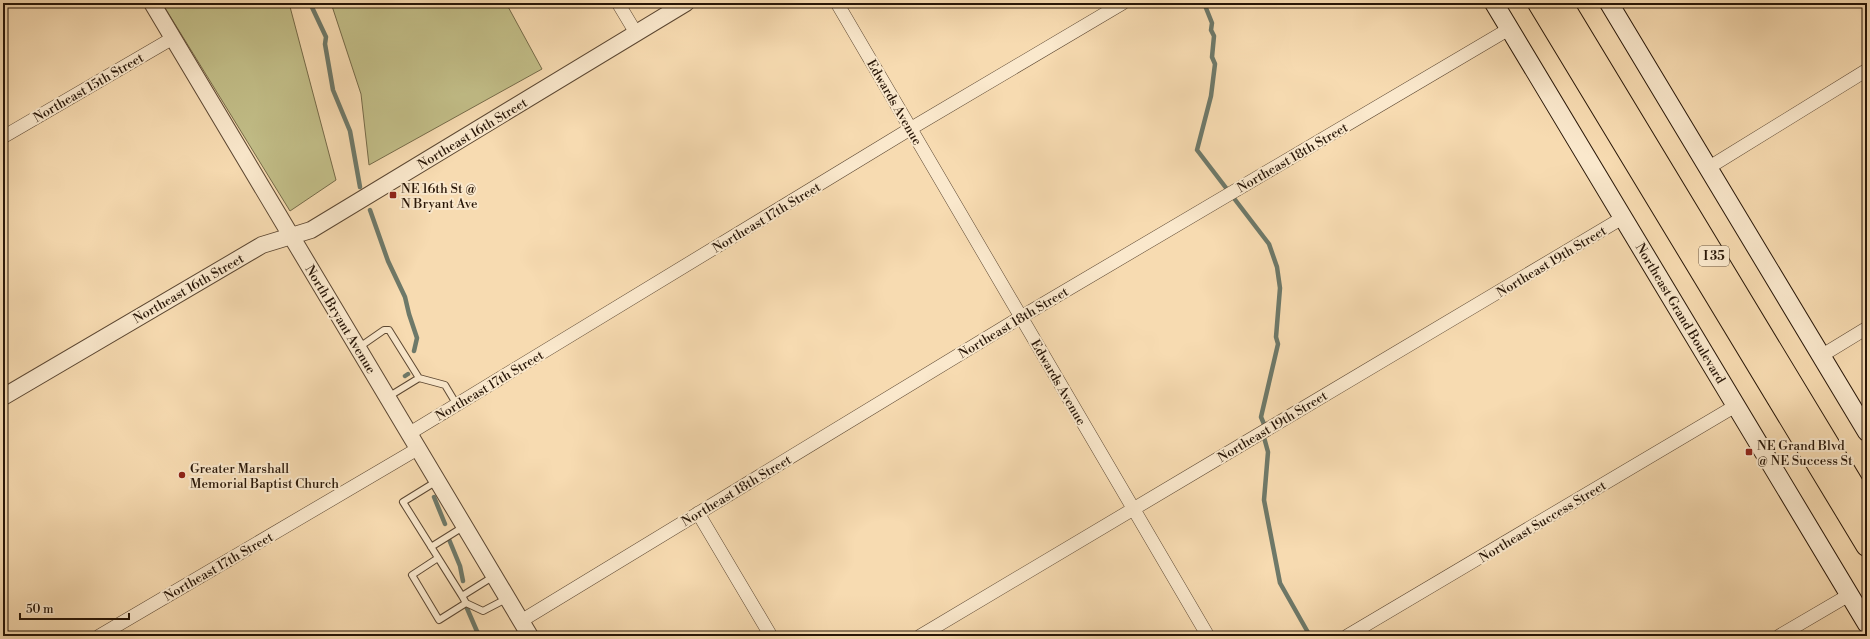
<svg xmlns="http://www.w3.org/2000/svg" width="1870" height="639" viewBox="0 0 1870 639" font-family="'Libre Bodoni',serif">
<rect width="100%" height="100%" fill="#f7dbb1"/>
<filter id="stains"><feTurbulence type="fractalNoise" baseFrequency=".005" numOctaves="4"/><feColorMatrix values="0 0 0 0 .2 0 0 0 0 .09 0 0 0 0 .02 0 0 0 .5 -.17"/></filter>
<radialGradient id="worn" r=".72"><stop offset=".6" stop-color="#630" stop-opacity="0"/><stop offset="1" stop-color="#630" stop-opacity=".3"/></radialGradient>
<path fill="#c2be88" stroke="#756a48" d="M162 3H289L336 180 290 211Z
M331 3H506L542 69 369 165 361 94Z"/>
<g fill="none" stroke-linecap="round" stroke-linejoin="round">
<path stroke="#6e7969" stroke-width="4.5" d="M310 3 326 37 325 44 333 90 350 131 360 187
M1204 3 1212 23 1211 30 1214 36 1212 57 1215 64 1211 96 1197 150 1269 244 1277 267 1280 288 1276 337 1278 344 1261 417 1264 424 1262 430 1268 452 1264 500 1280 583 1310 636
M370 210 388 261 405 297 409 314 417 338 414 351
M405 376 408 374
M434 497 445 524
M448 537 460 566 463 581
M466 606 479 636"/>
<g stroke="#5c4732" stroke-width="8">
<path id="service" d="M358 348 384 330H389L419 378 445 385 457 405
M388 397 419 378
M437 481 403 502 462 596
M431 547 463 527
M438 558 412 575 439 620 466 603
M494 576 462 596 466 603 483 611 506 599"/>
</g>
<g stroke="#5c4732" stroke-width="14">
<path id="minor" d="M618 3 636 33
M837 3 1208 636
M3 137 173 38
M1708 168 1867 70
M1821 356 1867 328
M410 433 910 129 1123 3
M698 513 771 636
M521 621 1021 317 1509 29
M99 636 419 448
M920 636 1624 217
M1347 636 1737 405
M1779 636 1849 595"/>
</g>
<g stroke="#5c4732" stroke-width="18">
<path id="tertiary" d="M152 3 530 636
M3 397 262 245 311 230 686 3"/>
</g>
<g stroke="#281607" stroke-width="20">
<path id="secondary" d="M1494 3 1867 624
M1609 3 1867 432"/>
</g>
<g stroke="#281607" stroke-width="24">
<path id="motorway" d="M1539 3 1867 545
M1561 3 1867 509"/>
</g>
<use href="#service" stroke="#fae8cc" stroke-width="6"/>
<use href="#minor" stroke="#fae8cc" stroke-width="13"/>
<use href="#tertiary" stroke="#fae8cc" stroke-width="16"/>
<use href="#secondary" stroke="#fae8cc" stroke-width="18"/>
<use href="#motorway" stroke="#f7dbb1" stroke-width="22"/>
</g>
<g fill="#8f2418" stroke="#fae8cc" stroke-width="1.5">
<rect x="389" y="191" width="8" height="8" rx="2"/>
<rect x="1745" y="448" width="8" height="8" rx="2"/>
<circle cx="182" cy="475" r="4"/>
</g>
<g text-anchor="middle" stroke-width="4" stroke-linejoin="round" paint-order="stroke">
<rect fill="#fae8cc" stroke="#675542" stroke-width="1" x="1699" y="246" width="30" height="20" rx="3"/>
<g font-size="12" font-weight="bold" fill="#281607">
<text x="1714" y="260">I 35</text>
</g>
<g font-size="13" fill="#281607" stroke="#fae8cc">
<text transform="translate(88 87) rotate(-30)" y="5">Northeast 15th Street</text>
<text transform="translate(895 102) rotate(60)" y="5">Edwards Avenue</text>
<text transform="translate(472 133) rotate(-31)" y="5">Northeast 16th Street</text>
<text transform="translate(1292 157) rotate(-30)" y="5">Northeast 18th Street</text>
<text transform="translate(766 217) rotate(-31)" y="5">Northeast 17th Street</text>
<text transform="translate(1551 261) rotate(-31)" y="5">Northeast 19th Street</text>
<text transform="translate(188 288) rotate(-30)" y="5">Northeast 16th Street</text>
<text transform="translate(1681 313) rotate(59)" y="5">Northeast Grand Boulevard</text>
<text transform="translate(341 319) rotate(59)" y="5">North Bryant Avenue</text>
<text transform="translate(1013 322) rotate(-31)" y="5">Northeast 18th Street</text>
<text transform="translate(1059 382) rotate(60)" y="5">Edwards Avenue</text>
<text transform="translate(489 385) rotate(-31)" y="5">Northeast 17th Street</text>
<text transform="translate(1272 426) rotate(-31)" y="5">Northeast 19th Street</text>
<text transform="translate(736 490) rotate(-31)" y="5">Northeast 18th Street</text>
<text transform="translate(1542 521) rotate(-31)" y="5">Northeast Success Street</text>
<text transform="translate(218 566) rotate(-30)" y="5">Northeast 17th Street</text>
</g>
<g font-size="13" fill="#281607" stroke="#fae8cc" text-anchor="start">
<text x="401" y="193">NE 16th St @<tspan x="401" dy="15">N Bryant Ave</tspan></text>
<text x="1757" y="450">NE Grand Blvd<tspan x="1757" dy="15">@ NE Success St</tspan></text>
<text x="190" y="473">Greater Marshall<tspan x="190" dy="15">Memorial Baptist Church</tspan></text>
</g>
</g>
<rect width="1870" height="639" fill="none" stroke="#f7dbb1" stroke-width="16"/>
<rect x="4" y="4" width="1862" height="631" fill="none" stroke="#281607" stroke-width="2"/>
<rect x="8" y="8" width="1854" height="623" fill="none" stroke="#281607"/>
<path d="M20 613v6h109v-6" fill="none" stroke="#281607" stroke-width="2"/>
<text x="26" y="613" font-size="12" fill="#281607" stroke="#fae8cc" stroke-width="3" paint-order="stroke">50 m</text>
<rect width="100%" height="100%" filter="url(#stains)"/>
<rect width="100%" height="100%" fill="url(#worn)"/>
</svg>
